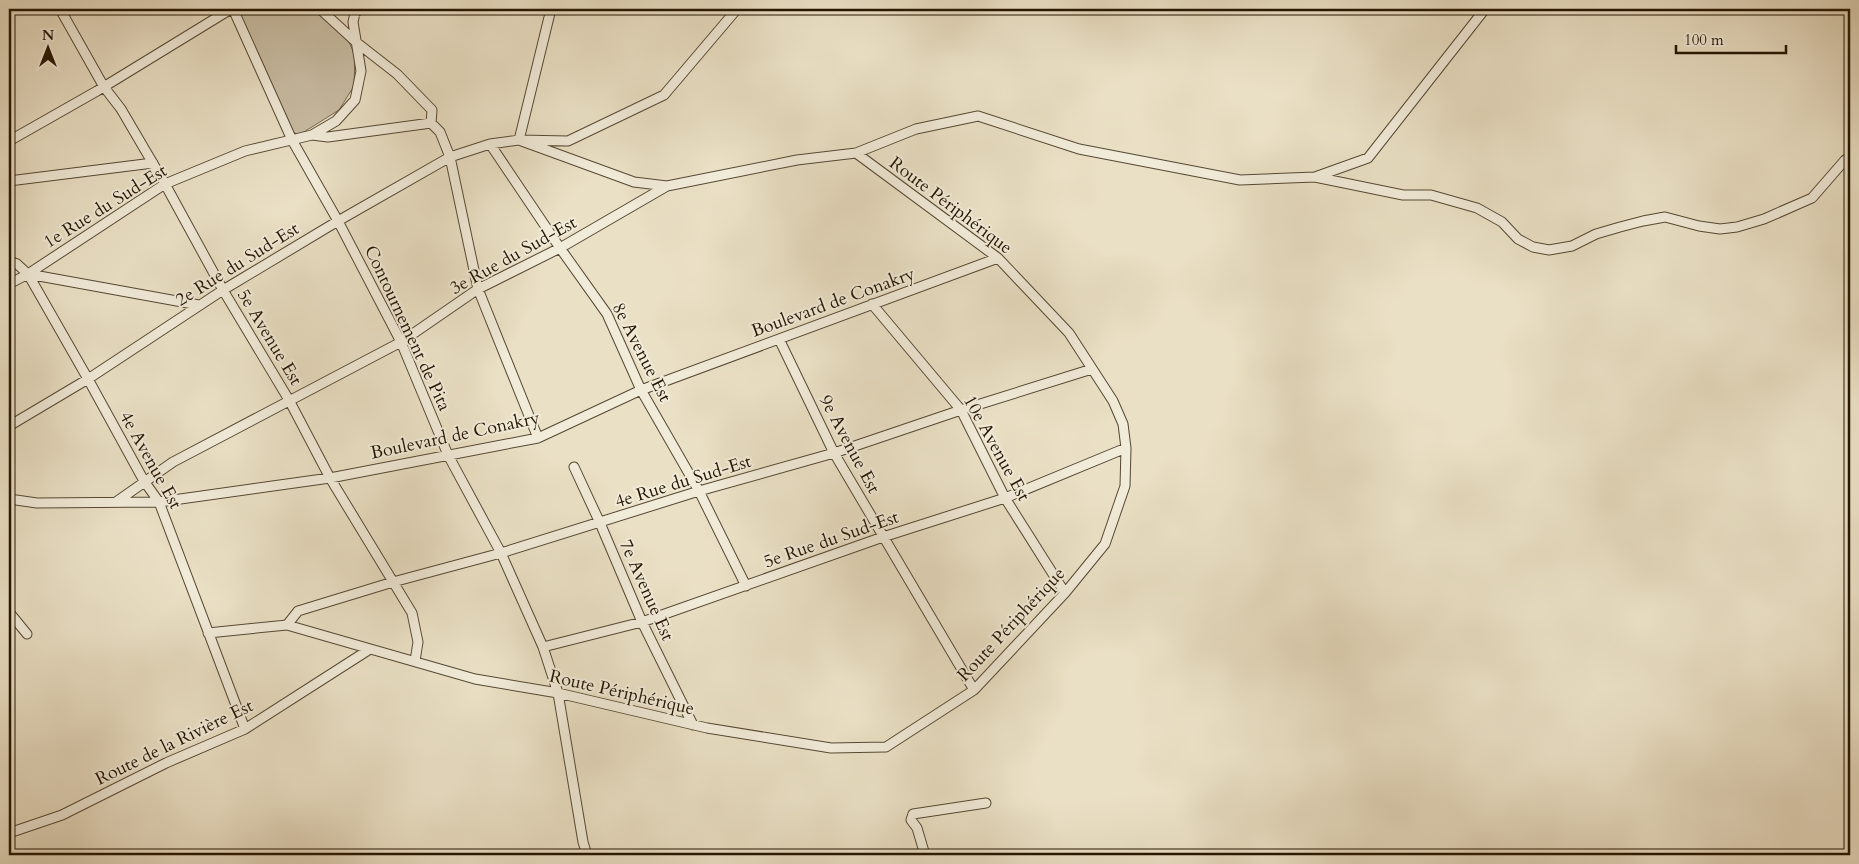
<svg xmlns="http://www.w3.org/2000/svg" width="1859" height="864" viewBox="0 0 1859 864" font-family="Cardo,serif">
<rect width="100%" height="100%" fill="#eae0c5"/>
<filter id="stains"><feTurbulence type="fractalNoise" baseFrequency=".004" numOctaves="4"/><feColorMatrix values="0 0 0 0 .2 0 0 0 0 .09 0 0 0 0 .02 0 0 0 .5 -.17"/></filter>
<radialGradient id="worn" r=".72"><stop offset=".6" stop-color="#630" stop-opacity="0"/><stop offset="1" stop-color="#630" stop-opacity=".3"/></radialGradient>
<path fill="#c9bda4" stroke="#776953" d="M240 9H316L346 36 355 55 354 86 339 110 299 135 291 131 241 20Z"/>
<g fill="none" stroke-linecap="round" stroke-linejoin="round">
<g stroke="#564833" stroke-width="11">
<path id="minor" d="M60 9 104 87 121 109 165 184 223 290 289 400 330 478 412 613 418 642 415 661
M233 9 292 140 338 221 401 342 448 455 501 553 543 647 558 693 583 842 587 855
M320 9 356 42 397 74 432 110 431 123
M551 9 519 140 568 141 664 95 737 9
M312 135 328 137 431 123 440 132 450 157 478 289 538 438
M9 141 97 91 231 9
M490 144 560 248 607 314 641 390 699 491 746 586
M1315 177 1403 195H1431L1477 208 1502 222 1518 239 1533 247 1549 250 1572 246 1596 234 1620 227 1643 221 1665 217 1699 226 1720 229 1737 227 1764 219 1812 198 1845 160 1850 157
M9 181 153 163
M9 261 17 264 28 274 199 305
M28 274 88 379 144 481 159 502 245 729
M9 284 28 274 165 184 245 151 312 135 336 121 355 100 361 71 353 22 355 13 360 9
M872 304 961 410 1005 498 1065 593
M779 339 834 453 974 690
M9 426 88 379 223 290 338 221 450 157 490 144 519 140 634 182 667 186 797 160 856 153 916 129 978 116 1079 149 1240 180 1315 177 1368 158 1485 9
M574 467 600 523 642 622 693 725
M9 499 37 503 159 502 330 478 538 438 641 390 998 258
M116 502 173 462 401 342 478 289 560 248 667 186
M9 612 27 634
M287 625 298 611 393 582 501 553 699 491 834 453 961 410 1092 369
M208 633 287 625 475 679 558 693 707 728 831 748 886 747 974 690 1065 593 1105 544 1125 486 1126 448 1123 424 1113 401 1069 333 998 258 856 153
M543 647 642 622 883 537 1005 498 1126 448
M9 833 62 815 166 763 245 729 370 649
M925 855 917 828 911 820 913 814 986 803"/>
</g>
<use href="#minor" stroke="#f1ebd9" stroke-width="9"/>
</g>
<g text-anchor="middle" stroke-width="4" stroke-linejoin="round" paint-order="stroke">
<g font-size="18" fill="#251502" stroke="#f1ebd9">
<text transform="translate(951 205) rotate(37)" y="6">Route Périphérique</text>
<text transform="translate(105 206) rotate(-32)" y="6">1e Rue du Sud-Est</text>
<text transform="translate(513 255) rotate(-29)" y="6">3e Rue du Sud-Est</text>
<text transform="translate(237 264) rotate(-32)" y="6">2e Rue du Sud-Est</text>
<text transform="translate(833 302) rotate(-20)" y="6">Boulevard de Conakry</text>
<text transform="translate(408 328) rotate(65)" y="6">Contournement de Pita</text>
<text transform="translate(270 337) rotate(59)" y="6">5e Avenue Est</text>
<text transform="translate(642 352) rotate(63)" y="6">8e Avenue Est</text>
<text transform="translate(455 435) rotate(-12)" y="6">Boulevard de Conakry</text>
<text transform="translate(850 444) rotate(62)" y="6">9e Avenue Est</text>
<text transform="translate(997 448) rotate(61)" y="6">10e Avenue Est</text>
<text transform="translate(151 460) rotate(61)" y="6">4e Avenue Est</text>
<text transform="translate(683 481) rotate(-17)" y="6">4e Rue du Sud-Est</text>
<text transform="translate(831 539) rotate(-19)" y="6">5e Rue du Sud-Est</text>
<text transform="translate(647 590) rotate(66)" y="6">7e Avenue Est</text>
<text transform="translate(1011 624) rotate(-47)" y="6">Route Périphérique</text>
<text transform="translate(622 692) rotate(13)" y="6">Route Périphérique</text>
<text transform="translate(174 742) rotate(-26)" y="6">Route de la Rivière Est</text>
</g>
</g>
<rect width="1859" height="864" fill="none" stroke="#eae0c5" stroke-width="30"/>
<rect x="10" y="10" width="1839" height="844" fill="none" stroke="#251502" stroke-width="2.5"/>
<rect x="15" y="15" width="1829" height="834" fill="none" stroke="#251502"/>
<g transform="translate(48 48)" stroke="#f1ebd9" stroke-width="4" paint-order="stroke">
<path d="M0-4L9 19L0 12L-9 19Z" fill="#251502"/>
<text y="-8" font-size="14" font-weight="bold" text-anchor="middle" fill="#251502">N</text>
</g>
<path d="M1676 45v8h110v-8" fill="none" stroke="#251502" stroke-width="2.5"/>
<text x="1684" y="45" font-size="15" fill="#251502" stroke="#f1ebd9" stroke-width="4" paint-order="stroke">100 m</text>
<rect width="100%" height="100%" filter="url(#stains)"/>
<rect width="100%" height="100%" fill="url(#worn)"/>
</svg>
